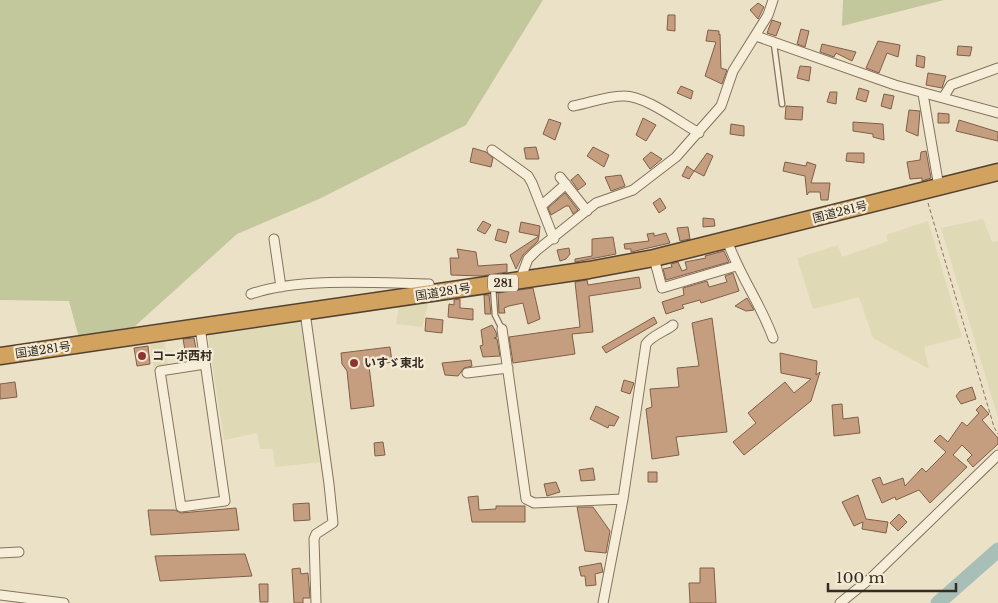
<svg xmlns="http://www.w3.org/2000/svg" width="998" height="603" viewBox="0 0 998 603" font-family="'Libre Baskerville','Noto Sans JP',serif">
<rect width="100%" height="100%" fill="#ebe1c7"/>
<path fill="#e0d9b5" d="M983 219 992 242 998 241V418L941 228Z
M928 221 962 337 924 347 929 369 873 338 859 297 813 309 797 258 838 245 842 257 888 241 886 235Z
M429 302 422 327 396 324 399 306Z
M301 322 322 462 275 467 273 449H260L257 433 224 440 208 336 210 333Z
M164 341 168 365 154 368 150 344Z"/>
<path fill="#c2c89b" d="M0 0H543L466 125 319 199 237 234 134 327 79 338 69 301 0 300Z
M843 0H944L842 26Z"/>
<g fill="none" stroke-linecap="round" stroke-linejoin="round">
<path stroke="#a8bfb8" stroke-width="15" d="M938 603 998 550"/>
</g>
<path fill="#c59e80" stroke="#825e46" d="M758 3 764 7 758 19 750 10Z
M668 15H675V31L667 30Z
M772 20 781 23 776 36 767 33Z
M801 29 809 31 805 47 797 44Z
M708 30 719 31V35L720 34 721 68 727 70 722 84 705 76 716 42 706 41Z
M878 41 900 45 898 57 887 53 879 73 866 68Z
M822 44 856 52 852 61 836 53 834 57 820 52Z
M958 46 972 47 970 56 957 55Z
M917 55 925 57 924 68 916 66Z
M800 66 811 67 809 81 797 78Z
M928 73 946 76 942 88 926 85Z
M681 86 693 91 691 99 677 93Z
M859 88 869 91 866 102 856 99Z
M830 92H837L836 104 827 102Z
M884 94 894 96 891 109 881 106Z
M786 106 803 107 802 120 785 119Z
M909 110 920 111 918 136 906 131Z
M938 113 949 114V123H938Z
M643 118 656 125 646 141 636 135Z
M549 119 561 123 555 140 543 134Z
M959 120 998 132V141L956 131Z
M853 122 883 124 884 140 873 137V134L853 131Z
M731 124 744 126V136L730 134Z
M536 147 539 159H526L524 148Z
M593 147 609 155 604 167 587 156Z
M473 148 486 152 493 158 491 167 470 162Z
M926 151 931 178 922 181V178L910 179 907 162 920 160 921 152Z
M651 152 662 159 650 169 643 159Z
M707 153 713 156 704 176 694 171Z
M847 153H864V163L846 161Z
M785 162 806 166 807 162 816 165 811 183H830L828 200H821L820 192H809L807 195 805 176 783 171Z
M687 166 694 171 689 179 682 176Z
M578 174 586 184 578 190 571 180Z
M621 175 625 186 611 191 605 177Z
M565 193 578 210 573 214 569 206H566L551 215 548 208Z
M660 198 666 208 659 213 653 203Z
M703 218 714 219 715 226 703 227Z
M483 221 491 225 485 234 477 230Z
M521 222 540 226 539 236 519 232Z
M688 227 690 239 680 241 677 228Z
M498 229 509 232 506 243 495 240Z
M654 233V236L666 233 670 243 631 252V249H625L624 244 649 241 647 234Z
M539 236 538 241 523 255 516 269 510 255Z
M613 237 616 254 575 262V259L592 256V239Z
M569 248 570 254 566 259 560 261 557 250Z
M457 249 476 252 478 266 507 264V272L482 276 451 275 450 258H459Z
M724 251 729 262 666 280 663 269 672 267 671 264 678 262 682 271 687 269 685 262 706 258 705 256Z
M733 273 739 291 701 303 700 300 682 305 684 308 666 314 662 302 684 295 683 288 707 281 709 287 727 282 725 276Z
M639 277 641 288 589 296 593 332 572 334 575 354 513 363 509 337 580 327 575 282 587 280 588 285Z
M533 288 540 319 528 324 523 303 509 306 504 308 505 313H499L498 293Z
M484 295H489L491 314H485Z
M747 298 754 310 746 311 735 306Z
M460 299V308L473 309V320L448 317 449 304 454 305V300Z
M654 317 657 323 606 353 602 347Z
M426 318 443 320 442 333 425 331Z
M712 318 727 432 676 437 679 455 652 459 646 409 652 407 650 389 679 387 677 368 699 366 692 323Z
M492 325 496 332 497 337 494 338 497 339 500 356 483 357 480 346 483 345 481 330Z
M194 338 197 354 186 356 183 339Z
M148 346 150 364 137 366 134 348Z
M390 347 392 362 369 366 374 406 351 409 347 371 342 364 341 353Z
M780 353 817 361 816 375 820 372 811 401 744 455 733 442 756 423 748 413 785 382 794 393 811 379 781 373Z
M471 360 472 366 464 368 458 376 445 375 442 363Z
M624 380 634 383 630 394 621 391Z
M15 382 17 397 0 399V384Z
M972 387 976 399 961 404 956 396 960 391Z
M842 404 843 419 858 417 860 433 834 436 832 405Z
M981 405 989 414 982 420 998 438V444L973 467 967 460 972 455 962 445 953 455 967 467 930 503 919 490 896 500 895 497 882 503 872 480 880 477 883 485 903 478 905 486 922 468 926 472 946 452 934 441 940 435 948 442 962 422 967 426 979 413 976 410Z
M596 406 619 417 614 426 609 425 608 428 590 419Z
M383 442 385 455 375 456 374 443Z
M593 468 595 480 581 481 579 470Z
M648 472H657V482H648Z
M556 482 560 492 547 496 544 484Z
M858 495 866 519 888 522 886 533 862 529 863 522 854 526 842 502Z
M478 496 479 510 496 509V506H525V522H472L468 497Z
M309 503 310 520 294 521 293 504Z
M577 507H593L610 531 606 553 585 551Z
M236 508 239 530 151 535 148 510H175L181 513Z
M899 514 907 522 898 531 890 523Z
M245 554 252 576 160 581 155 556Z
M601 563 603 572 595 574 596 585 586 586 585 576H581L579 567Z
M300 568 301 574 308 573 310 598H303V603H294L292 569Z
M700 568H714L716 603H690L689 583H700Z
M259 584H268V602H260Z"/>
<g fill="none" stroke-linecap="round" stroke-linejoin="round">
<g stroke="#85735e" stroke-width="7">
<path id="lane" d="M774 44 782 104
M493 287 495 315 502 329"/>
</g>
<g stroke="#85735e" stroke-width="11">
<path id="street" d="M756 36 895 85 998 113
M923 94 939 187
M943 98 951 85 998 68
M573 106C589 103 607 96 623 96 645 95 679 122 699 133
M492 150 528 176 532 183 554 239
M560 177 587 211
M541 206 566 184
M274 239 281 287
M727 240C739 275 761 304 773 338
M654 258 662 288 736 266
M520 280 528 259 536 251 596 203 633 190 676 157 721 106 733 71 768 15 773 0
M251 294C298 277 378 283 429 284L431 294
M305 312 329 484 333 523 316 534 314 539 316 603
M200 327 225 501 181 507 160 371 205 364
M502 329 526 499 534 503 623 499
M467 373 508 368
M0 553 19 552
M0 595 64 603
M603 603 623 499 646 344C651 336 666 331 673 325
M840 603 871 578 998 455"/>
</g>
<g stroke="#534231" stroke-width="19">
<path id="highway" d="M0 356 589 270 654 258 998 172"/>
</g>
<path stroke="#85735e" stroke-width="1" stroke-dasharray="4 2.5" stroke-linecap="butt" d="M928 203 994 427 998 434"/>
<use href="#lane" stroke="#f6eed9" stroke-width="4.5"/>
<use href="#street" stroke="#f6eed9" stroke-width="9"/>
<use href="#highway" stroke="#d2a25f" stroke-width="16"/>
</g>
<g fill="#8f3433" stroke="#f3ebd6" stroke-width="2">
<circle cx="142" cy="356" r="5"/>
<circle cx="354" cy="363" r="5"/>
</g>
<g text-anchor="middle" stroke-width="4.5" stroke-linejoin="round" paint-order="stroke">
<rect fill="#f3ebd6" stroke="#6f6557" stroke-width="1" x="488" y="274.5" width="30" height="17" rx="4"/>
<g font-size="11" font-weight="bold" fill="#362b20">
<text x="503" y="287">281</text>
</g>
<g font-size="12" fill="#362b20" stroke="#f3ebd6">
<text transform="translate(840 212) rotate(-14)" y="4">国道281号</text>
<text transform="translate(443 292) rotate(-9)" y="4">国道281号</text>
<text transform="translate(43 350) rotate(-8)" y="4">国道281号</text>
</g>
<g font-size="12" font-weight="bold" fill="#362b20" stroke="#f3ebd6" text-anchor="start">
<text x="152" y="360">コーポ西村</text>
<text x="364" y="367">いすゞ東北</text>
</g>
</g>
<path d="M828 583v8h128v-8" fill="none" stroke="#362b20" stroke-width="2.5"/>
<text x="836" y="583" font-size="15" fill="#362b20" stroke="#f3ebd6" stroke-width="4" paint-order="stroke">100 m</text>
</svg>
